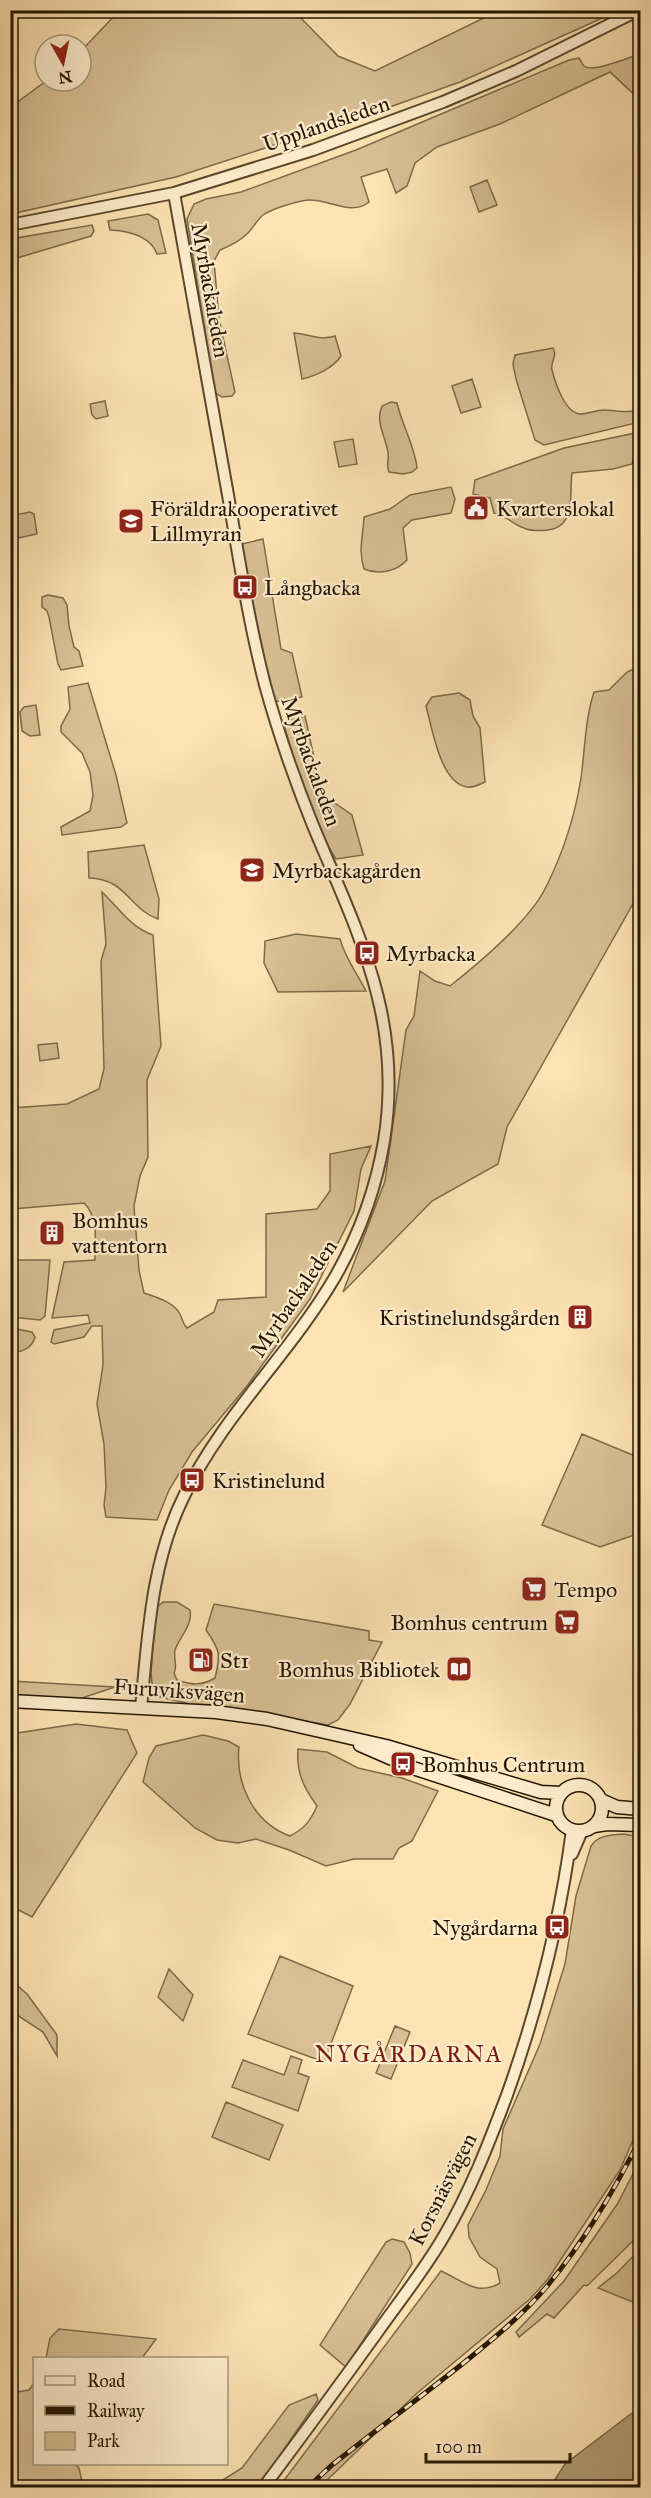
<svg xmlns="http://www.w3.org/2000/svg" width="651" height="2498" viewBox="0 0 651 2498" font-family="'IM FELL Great Primer',serif">
<rect width="100%" height="100%" fill="#fde3b2"/>
<filter id="stains"><feTurbulence type="fractalNoise" baseFrequency=".00333" numOctaves="4"/><feColorMatrix values="0 0 0 0 .2 0 0 0 0 .09 0 0 0 0 .02 0 0 0 .5 -.17"/></filter>
<radialGradient id="worn" r=".72"><stop offset=".6" stop-color="#630" stop-opacity="0"/><stop offset="1" stop-color="#630" stop-opacity=".3"/></radialGradient>
<path fill="#d8c094" stroke="#7e6a4a" stroke-width="1.5" d="M119 11H294L338 56 375 71 498 11H618L460 82 373 113 176 177 11 214V107L46 81H81V51Z
M640 54V100L610 72 500 124 437 147 415 163 407 186 396 193 387 169 361 177 369 202C350 218 324 195 302 201 291 203 272 209 263 215 257 220 253 228 248 233 240 241 230 246 220 250L214 261 219 319 235 392 232 396 222 397 215 393 187 219 194 204 206 199 241 192 356 150 569 60 579 58C581 61 582 64 584 66 593 73 630 57 640 54Z
M487 180 497 205 479 212 470 187Z
M148 214 158 220 166 253 157 254C150 235 128 231 110 230L108 221Z
M92 225 94 231 91 236 17 258 12 262V274H11V239Z
M294 333C309 334 320 341 335 336L341 356C333 368 316 376 302 379Z
M553 348C558 357 550 361 552 370 555 382 565 414 581 414 588 414 596 410 604 410 618 410 625 414 640 410V422L544 445 535 440 516 379 513 364 515 355Z
M472 379 481 407 461 413 452 386Z
M105 401 108 416 96 419 92 415 90 404Z
M391 402 397 403C402 425 415 447 417 468L412 472 403 474 389 472C386 465 389 461 388 453 386 437 375 423 382 406Z
M640 432V449L635 452 632 464 613 469 572 473C569 495 577 527 547 530 541 531 530 531 524 528 512 524 509 517 494 513L490 498 473 494 475 480 564 448Z
M353 439 357 464 339 467 334 442Z
M451 487 455 499 451 513 412 520 403 528 407 560C396 572 378 575 364 569 358 549 363 538 364 517L390 509 410 495Z
M30 512 34 514 37 534 18 538 14 515Z
M263 539 281 649 292 653 302 697 274 702 252 601 242 544Z
M48 595 63 598 67 605 69 626 74 647 79 651 83 666 61 670 58 664 49 617 47 611 42 607V597Z
M640 666 639 893 507 1127 498 1164 432 1201 343 1292 385 1181 406 1030 414 1016 420 971 435 981 450 986C479 963 530 920 546 887 563 853 575 816 581 778 585 749 585 720 594 692L609 690 627 672Z
M88 683 116 775 127 823 121 827 62 835 61 827 90 811 93 795 90 772 82 753 61 732V726L70 709 68 687Z
M459 693 470 700 473 716 480 728 485 782C479 785 473 788 467 787 440 783 432 727 426 706L432 697Z
M36 705 40 735 30 736 22 731 20 712 24 707Z
M305 716 322 794 352 815 363 855 336 859C309 818 297 768 283 722Z
M144 845 159 899 158 919C129 909 127 879 89 878L88 852Z
M102 892C119 908 130 927 153 935L161 1046 147 1080 148 1157 140 1176 134 1206 139 1270 144 1293C156 1297 174 1302 180 1314 183 1320 182 1323 187 1328L214 1312 218 1300 266 1297V1214L317 1209 330 1191V1154L371 1146 361 1169 354 1211 310 1299 247 1386 192 1452 169 1490 157 1520 106 1517 104 1505 106 1487 104 1444 97 1404 103 1365 102 1326H92L84 1337 54 1344 51 1342 54 1330 90 1323 88 1315 52 1318 64 1262 95 1260C95 1240 99 1218 84 1203L12 1209 14 1260H50L45 1316 40 1320 11 1317V1108L67 1104 99 1089 104 1069 101 961 106 944Z
M296 934 340 939C345 958 357 973 366 991L278 992 264 963 265 941Z
M57 1043 59 1058 40 1061 38 1045Z
M11 1328 32 1332 35 1337C32 1349 22 1351 11 1354Z
M582 1434 640 1458V1533L600 1547 542 1525Z
M163 1602H177L190 1610C193 1625 180 1636 175 1650 173 1658 178 1665 174 1673L177 1680C192 1685 201 1686 215 1678 221 1654 220 1650 206 1630L214 1604 369 1631V1640L382 1642 350 1704 338 1720 328 1725 214 1705 190 1704 160 1697 152 1684 151 1672 156 1608Z
M11 1681 115 1687 79 1699 11 1696Z
M76 1724 127 1730 137 1753 32 1917 11 1906 10 1796 13 1790 11 1791V1734Z
M203 1735 228 1741 239 1747C235 1784 254 1823 290 1836 304 1829 311 1820 317 1806 304 1788 296 1773 298 1749L327 1752 358 1768 402 1778 438 1791 412 1841 399 1848 393 1859H354L326 1866 289 1850 256 1839 238 1843 217 1840 195 1828 143 1782 149 1758 156 1746Z
M624 1834 640 1837V2124L620 2170 548 2279 530 2299 416 2394 320 2487H279L441 2271C462 2280 477 2297 500 2283L497 2269 480 2257 469 2237 468 2225 486 2190 500 2156 503 2129 540 2044 565 1964 576 1896 591 1846C598 1835 611 1835 624 1834Z
M280 1956 353 1986 324 2062 248 2034Z
M169 1969 193 1995 183 2021 158 1997Z
M10 1979 27 1994 57 2035V2056L43 2032 11 2011Z
M395 2026 410 2032 391 2079 376 2073Z
M291 2056 302 2060 298 2073 309 2077 298 2111 232 2087 243 2060 284 2075Z
M226 2102 283 2125 269 2160 212 2137Z
M640 2160V2234L587 2286 584 2285 554 2318 547 2314 519 2337 516 2332 564 2281 618 2203Z
M392 2239 404 2242 410 2253 412 2264 346 2367 320 2345 386 2242Z
M640 2249V2305L598 2288 618 2272Z
M59 2329 156 2339 142 2358H46L50 2338Z
M34 2383V2464H75L79 2468 83 2487H11V2393L29 2390Z
M316 2394 318 2400 258 2487 210 2488 242 2468 289 2405Z"/>
<path fill="#b39d76" stroke="#796747" stroke-width="1.5" d="M640 2407V2487H550L565 2464Z"/>
<g fill="none" stroke-linecap="round" stroke-linejoin="round">
<g stroke="#5a482d" stroke-width="14">
<path id="tertiary" d="M10 225 174 193 313 150 443 102 516 71 639 10
M141 1708C148 1636 151 1562 184 1496 223 1415 290 1354 335 1277 359 1235 376 1188 384 1141 404 1018 357 932 312 823 294 778 278 732 265 685 249 623 239 559 228 495 210 394 192 294 174 193
M572 1854 582 1831
M263 2488C302 2436 341 2383 379 2330 401 2299 425 2269 444 2236 470 2192 489 2143 507 2095 538 2008 560 1922 572 1830"/>
</g>
<g stroke="#231501" stroke-width="15">
<path id="secondary" d="M10 1701 216 1712 267 1719 386 1746 541 1792 561 1793
M360 1745 413 1768 556 1815
M556 1808a23 23 0 1 1 46 0a23 23 0 1 1-46 0Z
M601 1800 617 1807 640 1809
M594 1826 607 1824 640 1825"/>
</g>
<use href="#tertiary" stroke="#feedcd" stroke-width="10"/>
<use href="#secondary" stroke="#feedcd" stroke-width="12"/>
<g stroke="#231501" stroke-width="5">
<path id="rail" d="M307 2488 332 2465C375 2431 418 2399 461 2365 492 2340 523 2315 548 2285 585 2240 614 2191 640 2139"/>
</g>
<use href="#rail" stroke="#feedcd" stroke-width="3" stroke-dasharray="9" stroke-linecap="butt"/>
</g>
<defs>
<g id="civic-square" transform="scale(1.35)"><rect x="-9" y="-9" width="18" height="18" rx="4" fill="#8f2418" stroke="#feedcd"/><path d="M-.6-6.5H3V-4.5H.6V-3L4-1V1h2V6H-6V1h2V-1L-.6-3ZM-1.2 2.5V6h2.4V2.5Z" fill="#fff"/></g>
<g id="school-square" transform="scale(1.35)"><rect x="-9" y="-9" width="18" height="18" rx="4" fill="#8f2418" stroke="#feedcd"/><path d="M0-5L7-2L0 1L-7-2ZM-4 1L0 2.5L4 1V4Q0 6-4 4Z" fill="#fff"/></g>
<g id="bus-square" transform="scale(1.35)"><rect x="-9" y="-9" width="18" height="18" rx="4" fill="#8f2418" stroke="#feedcd"/><path d="M-5-6H5V4H4V6H2V4H-2V6H-4V4H-5ZM-3.5-4V0h7V-4ZM-3.5 1.2v1.5H-2V1.2ZM2 1.2v1.5H3.5V1.2Z" fill="#fff"/></g>
<g id="building-square" transform="scale(1.35)"><rect x="-9" y="-9" width="18" height="18" rx="4" fill="#8f2418" stroke="#feedcd"/><path d="M-4-6H4V6H1V3H-1V6H-4ZM-2.5-4.3h1.7v1.8h-1.7ZM.8-4.3h1.7v1.8H.8ZM-2.5-1h1.7V.8h-1.7ZM.8-1h1.7V.8H.8Z" fill="#fff"/></g>
<g id="supermarket-square" transform="scale(1.35)"><rect x="-9" y="-9" width="18" height="18" rx="4" fill="#8f2418" stroke="#feedcd"/><path d="M-6-5.5h2.5l.6 2H6L4.5 2H-2.5L-4.4-4H-6ZM-1.5 3.2a1.3 1.3 0 1 0 .1 0ZM3 3.2a1.3 1.3 0 1 0 .1 0Z" fill="#fff"/></g>
<g id="fuel-square" transform="scale(1.35)"><rect x="-9" y="-9" width="18" height="18" rx="4" fill="#8f2418" stroke="#feedcd"/><path d="M-5.5-6h7V0h2V4h1.3V-2.5L3-4.5l.8-.8L6-3V5H2.5V1h-1V6h-7ZM-4.2-4.7v3.2H.2V-4.7Z" fill="#fff"/></g>
<g id="library-square" transform="scale(1.35)"><rect x="-9" y="-9" width="18" height="18" rx="4" fill="#8f2418" stroke="#feedcd"/><path d="M-6-4Q-3-5.5-.7-3.5V5Q-3 3-6 4ZM6-4Q3-5.5 .7-3.5V5Q3 3 6 4Z" fill="#fff"/></g>
</defs>
<g fill-rule="evenodd">
<use href="#civic-square" x="476" y="508"/>
<use href="#school-square" x="131" y="521"/>
<use href="#bus-square" x="245" y="587"/>
<use href="#school-square" x="252" y="870"/>
<use href="#bus-square" x="367" y="953"/>
<use href="#building-square" x="52" y="1233"/>
<use href="#building-square" x="580" y="1317"/>
<use href="#bus-square" x="192" y="1480"/>
<use href="#supermarket-square" x="534" y="1589"/>
<use href="#supermarket-square" x="567" y="1622"/>
<use href="#fuel-square" x="201" y="1660"/>
<use href="#library-square" x="459" y="1669"/>
<use href="#bus-square" x="403" y="1764"/>
<use href="#bus-square" x="557" y="1927"/>
</g>
<g text-anchor="middle" stroke-width="4.5" stroke-linejoin="round" paint-order="stroke">
<g font-size="22" fill="#231501" stroke="#feedcd">
<text transform="translate(326 123) rotate(-19)" y="8">Upplandsleden</text>
<text transform="translate(211 290) rotate(80)" y="8">Myrbackaleden</text>
<text transform="translate(312 761) rotate(70)" y="8">Myrbackaleden</text>
<text transform="translate(293 1298) rotate(-56)" y="8">Myrbackaleden</text>
<text transform="translate(179 1690) rotate(4)" y="8">Furuviksvägen</text>
<text transform="translate(442 2189) rotate(-63)" y="8">Korsnäsvägen</text>
</g>
<g font-size="22" fill="#231501" stroke="#feedcd" text-anchor="start">
<text x="150" y="516">Föräldrakooperativet<tspan x="150" dy="25">Lillmyran</tspan></text>
<text x="496" y="516">Kvarterslokal</text>
<text x="264" y="595">Långbacka</text>
<text x="272" y="878">Myrbackagården</text>
<text x="386" y="961">Myrbacka</text>
<text x="72" y="1228">Bomhus<tspan x="72" dy="25">vattentorn</tspan></text>
<text x="560" y="1325" text-anchor="end">Kristinelundsgården</text>
<text x="212" y="1488">Kristinelund</text>
<text x="554" y="1597">Tempo</text>
<text x="548" y="1630" text-anchor="end">Bomhus centrum</text>
<text x="220" y="1668">St1</text>
<text x="440" y="1677" text-anchor="end">Bomhus Bibliotek</text>
<text x="422" y="1772">Bomhus Centrum</text>
<text x="538" y="1935" text-anchor="end">Nygårdarna</text>
</g>
<g font-size="24" letter-spacing="1.5" fill="#7a1f14" stroke="#feedcd">
<text x="409" y="2062">NYGÅRDARNA</text>
</g>
</g>
<rect width="651" height="2498" fill="none" stroke="#fde3b2" stroke-width="36"/>
<rect x="12" y="12" width="627" height="2474" fill="none" stroke="#231501" stroke-width="3"/>
<rect x="18" y="18" width="615" height="2462" fill="none" stroke="#231501" stroke-width="1.5"/>
<rect x="33" y="2357" width="195" height="108" fill="#feedcd" stroke="#a6977b" stroke-width="1.5"/>
<rect x="45" y="2376" width="30" height="9" fill="#feedcd" stroke="#a6977b" stroke-width="1.5"/>
<text x="87" y="2387" font-size="18" fill="#231501">Road</text>
<rect x="45" y="2406" width="30" height="9" fill="#231501" stroke="#a6977b" stroke-width="1.5"/>
<text x="87" y="2417" font-size="18" fill="#231501">Railway</text>
<rect x="45" y="2432" width="30" height="18" fill="#d8c094" stroke="#a6977b" stroke-width="1.5"/>
<text x="87" y="2447" font-size="18" fill="#231501">Park</text>
<g transform="translate(63 63) rotate(171)"><circle r="28" fill="#feedcd" stroke="#a6977b" stroke-width="1.5"/>
<path d="M0-4.5L10 22L0 15L-10 22Z" fill="#8f2418"/>
<text y="-9" font-size="16" font-weight="bold" text-anchor="middle" fill="#231501">N</text>
</g>
<path d="M426 2453v9h144v-9" fill="none" stroke="#231501" stroke-width="3"/>
<text x="435" y="2453" font-size="18" fill="#231501" stroke="#feedcd" stroke-width="4.5" paint-order="stroke">100 m</text>
<rect width="100%" height="100%" filter="url(#stains)"/>
<rect width="100%" height="100%" fill="url(#worn)"/>
</svg>
